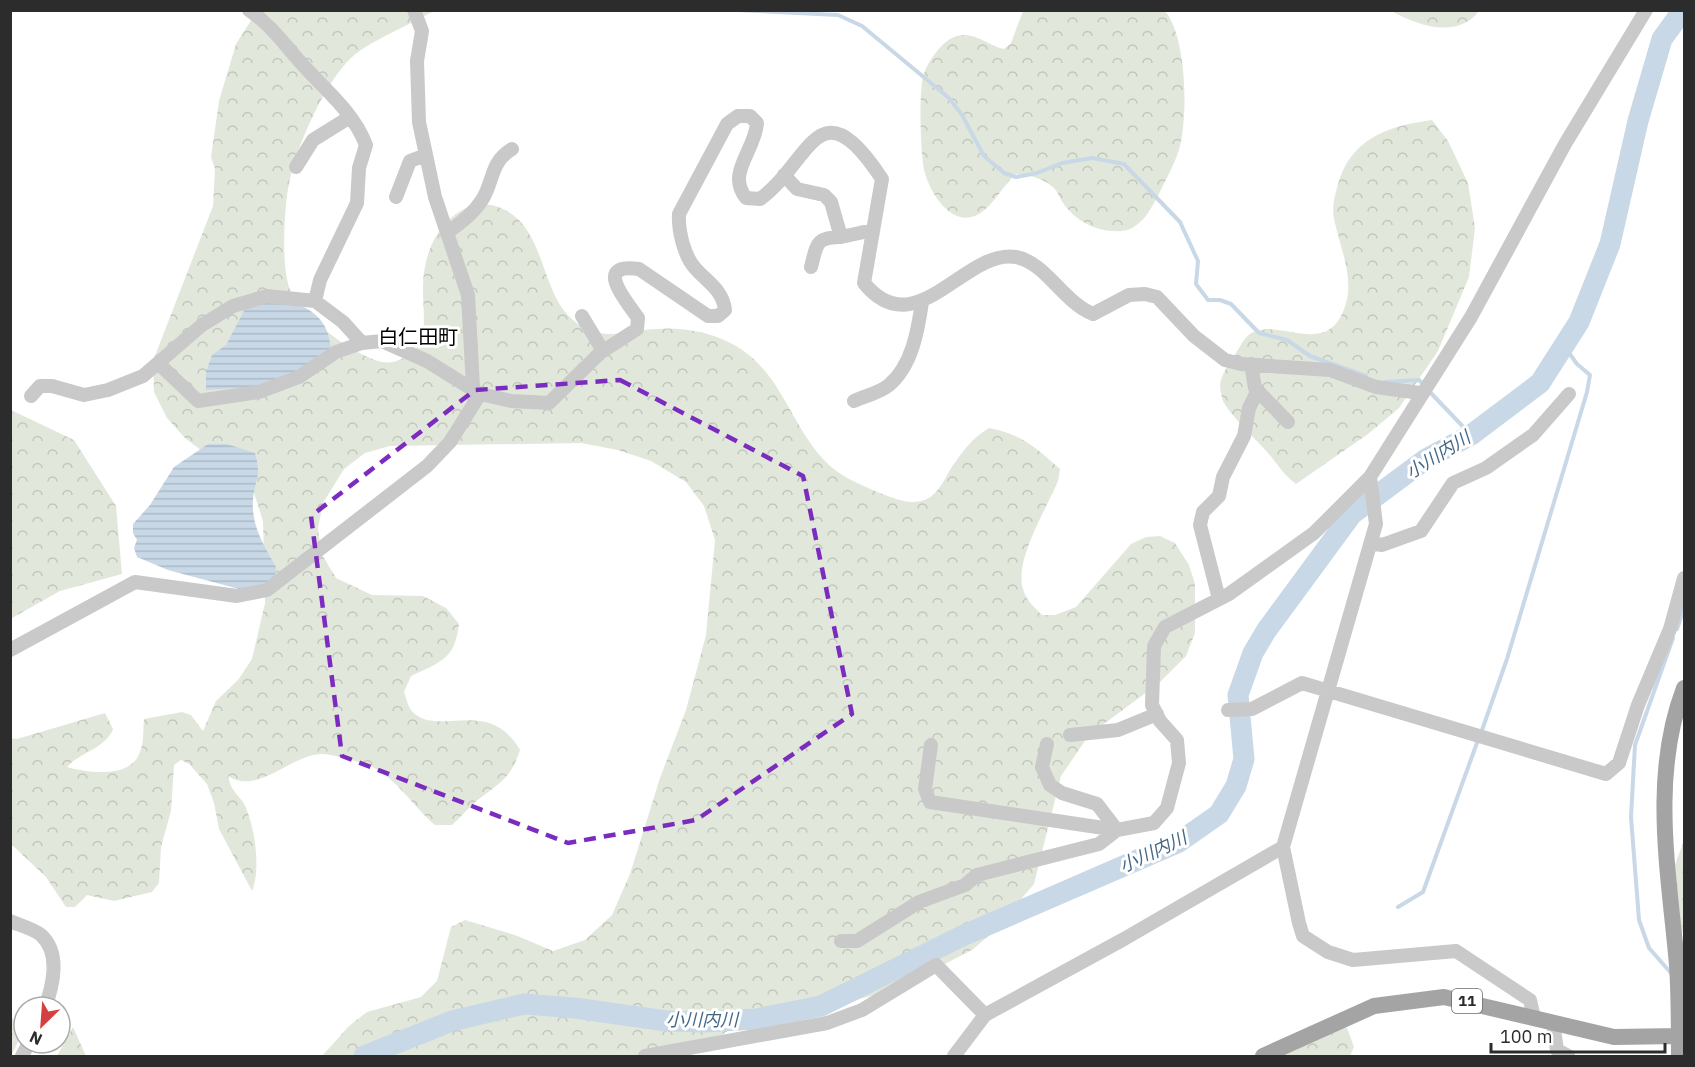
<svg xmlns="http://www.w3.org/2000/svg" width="1695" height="1067" viewBox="0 0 1695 1067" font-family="'IBM Plex Sans','Noto Sans JP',sans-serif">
<defs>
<pattern id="forest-crowns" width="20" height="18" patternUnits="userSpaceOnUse" patternTransform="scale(1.5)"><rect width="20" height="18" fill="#e1e8db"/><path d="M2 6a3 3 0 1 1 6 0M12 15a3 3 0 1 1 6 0" fill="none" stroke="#c1c7bc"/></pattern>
<pattern id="water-rules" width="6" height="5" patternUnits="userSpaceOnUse" patternTransform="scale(1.5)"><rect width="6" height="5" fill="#c8d8e7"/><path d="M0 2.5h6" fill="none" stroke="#acbac6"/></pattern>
</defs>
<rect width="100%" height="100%" fill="#fff"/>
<path fill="url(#forest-crowns)" d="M257 11H434C413 23 366 43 351 58 325 83 298 143 290 179 284 204 281 263 289 287 298 314 355 357 383 362 397 365 416 353 421 340 426 326 423 306 423 292 422 263 432 231 456 214 470 204 484 201 501 208 546 227 540 293 573 320 600 344 626 330 657 329 679 327 704 331 724 340 782 365 787 424 828 464 840 476 859 484 875 491 888 496 906 505 921 501 940 497 945 475 956 461 965 448 975 436 989 428 1022 434 1036 448 1060 469L1058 481C1047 508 1014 560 1023 589 1026 600 1034 607 1042 615H1055L1076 607 1131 544 1146 537 1160 536 1175 543 1189 565 1195 584V633L1186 656 1159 683 1089 735 1061 776 1034 884 992 933 972 950 908 983 878 994 849 1002 796 1003 756 1014 687 1056H322L349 1026 367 1012 421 997 437 981 451 927 465 920 515 935 553 951 585 940 612 915 630 874 660 778 686 710 706 635 715 540 704 506 686 482 651 461 618 450 581 443 390 446 365 453 344 469 323 503 318 528 321 553 336 578 372 595 423 596 446 608 459 624C455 659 441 662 411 676L404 692C406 698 408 706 411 710 436 740 488 694 520 750 511 778 501 782 479 799 469 807 461 817 452 825H435C411 805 395 774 363 763 351 760 335 755 323 754 292 753 259 796 228 776 232 795 241 795 246 808 255 829 261 870 252 891L219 829 214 803 207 784 189 764 181 760 174 765 171 811 161 847 159 883 152 892 114 901 87 895 75 907H66L46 877 11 844 10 738 17 739 105 713 113 729C106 748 79 753 67 767 89 773 131 779 140 752 144 743 143 729 144 719L182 712 191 715 203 731 216 701 238 680 252 659 265 603 263 521 253 490 185 438 167 418 154 392 153 361 213 206 215 169 211 157 219 101 236 44Z
M1023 11H1165C1187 37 1189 120 1178 153 1173 167 1165 181 1159 194 1151 209 1141 229 1122 231 1099 233 1076 222 1063 203 1060 199 1058 192 1054 188 1043 178 1030 175 1016 174 1003 185 994 205 979 214 953 229 931 195 925 173 920 158 919 91 923 77 927 62 942 40 957 36 974 31 989 46 1004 49L1011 43Z
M1391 11H1479C1457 40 1417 25 1391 11Z
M1432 120 1448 141 1468 183 1475 228 1469 277 1438 351 1399 408 1368 434 1296 484C1284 475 1278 465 1269 454 1254 437 1236 422 1224 403 1222 399 1220 390 1220 385 1221 375 1230 361 1236 353 1241 345 1245 336 1253 332 1279 320 1322 353 1341 316 1358 284 1341 252 1334 219 1332 209 1334 198 1337 188 1349 139 1387 126 1432 120Z
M11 410 74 440 116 506 122 574 60 591 12 618 11 645Z
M1684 840V935L1680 927 1674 868Z
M11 1016 22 1034 11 1056H10Z
M1331 1024 1347 1028 1354 1047 1350 1056H1263Z
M73 1027 86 1056H57Z"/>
<path fill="url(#water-rules)" d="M286 299C313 310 328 318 331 350L313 364 266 386 206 390V372L212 355 226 345 247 305Z
M208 444H227L255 453C262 478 255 477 253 500 251 525 264 546 276 567L275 578 263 586 239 589 168 570 137 557 134 548 137 540 133 533V524L150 505 174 467Z"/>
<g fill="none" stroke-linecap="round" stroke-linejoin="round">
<path stroke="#c8d8e7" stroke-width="4" d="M654 10H691
M737 10 838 15 862 26 949 98 962 115 984 156 1004 173 1016 177 1037 173 1062 163 1092 158 1124 164 1180 222 1198 261 1196 284 1208 300H1220L1231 304 1259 333 1287 340 1310 356 1366 376
M1385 382 1419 380 1423 384
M1428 390 1471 435
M1677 629 1684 608
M1481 733 1507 659 1587 392 1590 375 1577 364 1564 346
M1398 907 1423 892 1478 740
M1671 973 1649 948 1639 920 1631 817 1635 745 1673 638"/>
<path stroke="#c8d8e7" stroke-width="21" d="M364 1056 452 1021 524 1004 575 1008 666 1021 704 1022 756 1019 821 1006 962 936 1179 842 1219 814 1236 786 1244 759 1238 695 1253 653 1266 631 1352 514 1426 459 1471 435 1540 383 1579 322 1610 244 1638 121 1662 39 1683 10"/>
<path stroke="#c9c9c9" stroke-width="14" d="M249 10C273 27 283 43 302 64 325 90 353 111 366 145L359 168 357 203 320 280 315 301 343 322 362 343
M414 10 422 31 417 61 419 122 435 197 468 295 473 387
M296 167 313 140 350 117
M784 175 797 189 824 195 831 202 841 237 873 230
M396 197 410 161 426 155
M447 233C460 223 473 214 482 200 494 181 490 162 512 149
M811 267C817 245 815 237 841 237
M582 316 603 351
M158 363 198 401 259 392 299 377 336 352 362 343 382 341 427 361 480 394 511 401 549 403 600 353 637 329 638 318C628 303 591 262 639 269L708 316H718L725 310C723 290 707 282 695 268 684 256 678 230 679 214L727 124 738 116H750L757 123C755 151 726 173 746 198L760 199C811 162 818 82 882 179L864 283C916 347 965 248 1016 257 1045 262 1063 302 1093 314L1129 295 1145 294 1157 297 1194 336 1225 360 1241 364 1330 370 1376 387 1420 393
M1251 364 1255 388 1288 422
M31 396 40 386H52L84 395 108 390 143 376 202 325 233 306 267 296 315 301
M854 401C864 396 880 393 889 385 912 366 918 330 922 302
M1370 477 1376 524 1283 847 1299 923 1303 936 1328 952 1353 960 1456 951 1530 1000 1534 1018
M1371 543 1382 545 1421 531 1453 483 1486 468 1533 435 1569 394
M1219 599 1200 525 1203 512 1219 496 1223 477 1244 436 1249 408 1258 390
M10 650 135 582 237 596 267 590 427 466 450 442 480 394
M1228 710 1252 709 1302 683 1606 774 1619 763 1638 705 1670 629 1684 578
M1070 735 1118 730 1157 714
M931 745 925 789 930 802 1117 830 1154 823 1167 808 1179 763 1177 740 1160 721 1152 705 1154 646 1165 627 1229 594 1314 533 1370 477 1471 317 1565 144 1646 10
M10 921C19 925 34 929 41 935 61 953 53 986 45 1007
M841 941H857L919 902 965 885 977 875 1099 844 1117 830 1097 804 1062 793 1050 785 1042 767 1047 744
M1553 1023 1557 1050 1568 1056
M22 1056 29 1043
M645 1056 827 1023 862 1010 936 965 985 1015
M954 1056 985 1015 1124 939 1283 847"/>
<path stroke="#a4a4a4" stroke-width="16" d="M1263 1056 1374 1006 1444 997 1614 1037 1679 1036
M1679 1056C1679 1026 1679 995 1677 965 1669 873 1650 777 1684 688"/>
</g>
<path fill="none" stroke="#7b2cbf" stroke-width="4.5" stroke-dasharray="12 8" stroke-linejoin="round" d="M620 380 803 476 852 714 696 820 568 843 342 756 311 516 475 390Z"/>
<g text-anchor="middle" stroke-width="6" stroke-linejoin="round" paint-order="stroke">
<rect fill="#fff" stroke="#6b6b6b" stroke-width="1.5" x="1452" y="989" width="30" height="24" rx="4.5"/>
<g font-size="15" font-weight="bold" fill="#2c2c2c">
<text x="1467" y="1006">11</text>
</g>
<g font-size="18" font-style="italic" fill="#436685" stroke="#fff">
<text transform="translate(1438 455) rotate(-32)" y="6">小川内川</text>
<text transform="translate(1153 852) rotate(-25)" y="6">小川内川</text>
<text x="702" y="1026">小川内川</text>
</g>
<g font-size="20" fill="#000" stroke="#fff">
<text x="418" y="344">白仁田町</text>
</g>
</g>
<rect width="1695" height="1067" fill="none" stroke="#2c2c2c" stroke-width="24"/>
<g transform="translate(42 1025) rotate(205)"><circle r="28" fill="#ffffff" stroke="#ababab" stroke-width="1.5"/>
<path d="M0-4.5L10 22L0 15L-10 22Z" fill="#d2403f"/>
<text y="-9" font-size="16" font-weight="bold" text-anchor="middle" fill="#2c2c2c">N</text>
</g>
<path d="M1491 1043v9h174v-9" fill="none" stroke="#2c2c2c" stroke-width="3"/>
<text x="1500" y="1043" font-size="18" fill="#2c2c2c" stroke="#ffffff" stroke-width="4.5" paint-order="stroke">100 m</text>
</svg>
